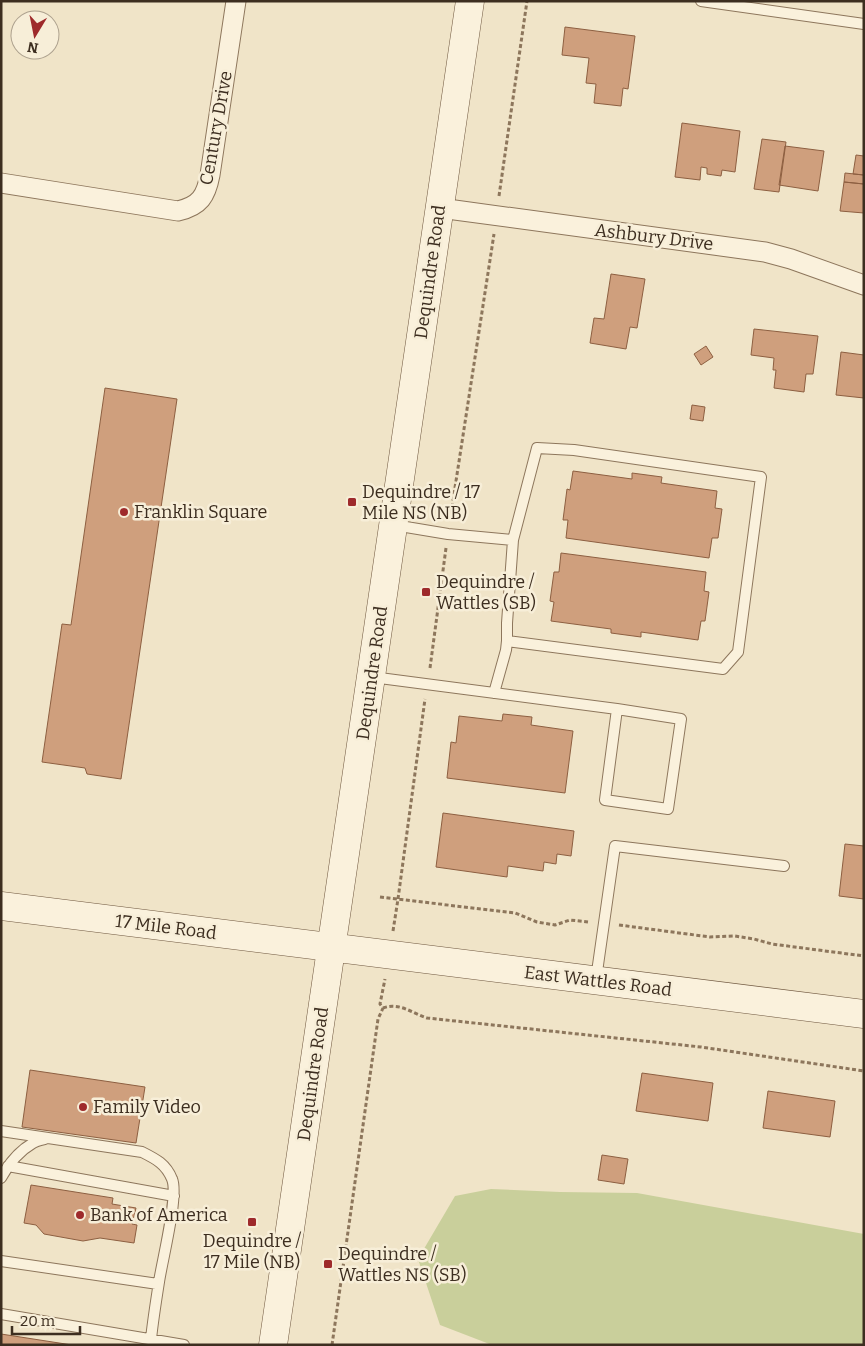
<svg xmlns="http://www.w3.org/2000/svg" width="865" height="1346" viewBox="0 0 865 1346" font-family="Bitter,serif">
<rect width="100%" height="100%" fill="#f0e4c8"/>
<path fill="#c9cf9b" d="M491 1189 560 1192 637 1193 864 1234V1345H492L440 1325 418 1259 455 1196Z"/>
<path fill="#cf9f7d" stroke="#8d5f41" d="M565 27 635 36 628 89 623 88 621 106 594 103 596 84 586 83 589 58 562 55Z
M682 123 740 131 735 172 722 170 721 176 707 174V168L701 167 700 180 675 177Z
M762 139 786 142 779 192 754 189Z
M785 146 824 151 818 191 779 185Z
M856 155 864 156V175L853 174Z
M845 173 864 175V184L844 182Z
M844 182 864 184V213L840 211Z
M611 274 645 279 637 328 630 327 626 349 590 343 594 318 604 319Z
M754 329 818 336 813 374H806L804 392 774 388 776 370H773L774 358 751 355Z
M706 346 713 357 701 365 694 354Z
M841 352 864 355V398L836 395Z
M105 388 177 399 121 779 87 774 85 768 42 762 62 624 71 625Z
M692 405 705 407 703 421 690 419Z
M573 471 632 479V473L662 477 661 483 717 491 715 508 722 509 718 538H712L709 558 566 538 568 520H563L567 489 570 490Z
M561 553 706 572 704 591 709 592 705 621H701L698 640 641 632V637L611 633V629L551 621 554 602 550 601 554 572H559Z
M503 714 532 717 531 725 573 731 565 793 447 778 451 742 456 743 459 716 502 721Z
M443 813 574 831 571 856 557 854 556 864 544 862 543 871 508 866 507 877 436 867Z
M845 844 864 846V899L839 896Z
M30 1070 145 1087 136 1143 22 1127Z
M642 1073 713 1083 708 1121 636 1111Z
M768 1091 835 1101 830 1137 763 1128Z
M602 1155 628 1159 624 1184 598 1180Z
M31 1185 113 1198 112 1204 136 1208 132 1224 137 1225 134 1243 100 1238 83 1241 44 1234 36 1225 24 1223Z
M1 1334 72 1345H1Z"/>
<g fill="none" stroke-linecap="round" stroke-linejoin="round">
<g stroke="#8d765c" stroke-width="12">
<path id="service" d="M701 1 864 24
M394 525 448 534 513 540 537 448 574 450 761 477 738 652 723 669 507 641V623L513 540
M372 677 617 709 681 719 668 809 605 800 617 709
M494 693 506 650 507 641
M596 979 615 846 784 866
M1 1131 142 1152C156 1159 166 1164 172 1179 179 1195 162 1261 159 1282 156 1301 153 1320 151 1339
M8 1166 174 1196
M1 1178C8 1165 19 1151 33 1143 36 1141 41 1140 45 1139
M1 1261 158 1284
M1 1314 184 1345"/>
</g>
<g stroke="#8d765c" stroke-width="21">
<path id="minor" d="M1 183 178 211C200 206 206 196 210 175L236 1
M440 208 765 252 791 259 864 285"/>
</g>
<g stroke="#6f573f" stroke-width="29">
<path id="secondary" d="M1 906 864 1014
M273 1345 470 1"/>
</g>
<path stroke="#8d765c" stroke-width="3" stroke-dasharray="4 2.5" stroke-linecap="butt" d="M499 196 527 1
M450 520 494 234
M430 668 446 548
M380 897 515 913 537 922 555 925 570 920 588 922
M619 925 710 937 735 936 754 939 772 944 864 956
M393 931 398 899 425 699
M383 1008C399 1002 412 1013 427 1018L701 1047 864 1071
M332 1345 378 1019 383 1008 380 1004 385 979"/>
<use href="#service" stroke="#faf1dc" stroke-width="10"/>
<use href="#minor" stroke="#faf1dc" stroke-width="19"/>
<use href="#secondary" stroke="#faf1dc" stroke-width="28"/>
</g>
<g fill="#9e2a2b" stroke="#f7eed8" stroke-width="2">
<rect x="347" y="497" width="10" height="10" rx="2.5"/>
<circle cx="124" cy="512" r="5"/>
<rect x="421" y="587" width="10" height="10" rx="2.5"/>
<circle cx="83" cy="1107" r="5"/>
<circle cx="80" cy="1215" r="5"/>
<rect x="247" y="1217" width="10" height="10" rx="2.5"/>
<rect x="323" y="1259" width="10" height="10" rx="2.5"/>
</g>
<g text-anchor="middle" stroke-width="5" stroke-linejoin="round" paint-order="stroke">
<g font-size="18" fill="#3d2e20" stroke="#f7eed8">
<text transform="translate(216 128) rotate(-80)" y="6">Century Drive</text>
<text transform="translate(654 237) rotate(7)" y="6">Ashbury Drive</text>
<text transform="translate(430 272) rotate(-82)" y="6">Dequindre Road</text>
<text transform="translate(372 673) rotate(-82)" y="6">Dequindre Road</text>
<text transform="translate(166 927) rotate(7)" y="6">17 Mile Road</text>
<text transform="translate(598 981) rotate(7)" y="6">East Wattles Road</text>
<text transform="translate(313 1074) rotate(-82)" y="6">Dequindre Road</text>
</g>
<g font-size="18" fill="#3d2e20" stroke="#f7eed8" text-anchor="start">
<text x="362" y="498">Dequindre / 17<tspan x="362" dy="21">Mile NS (NB)</tspan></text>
<text x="134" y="518">Franklin Square</text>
<text x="436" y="588">Dequindre /<tspan x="436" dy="21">Wattles (SB)</tspan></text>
<text x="93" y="1113">Family Video</text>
<text x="90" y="1221">Bank of America</text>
<text x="252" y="1247" text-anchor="middle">Dequindre /<tspan x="252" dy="21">17 Mile (NB)</tspan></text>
<text x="338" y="1260">Dequindre /<tspan x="338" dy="21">Wattles NS (SB)</tspan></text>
</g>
</g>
<rect width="865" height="1346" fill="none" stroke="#3d2e20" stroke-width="5"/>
<g transform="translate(35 35) rotate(190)"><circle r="24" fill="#f7eed8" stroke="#ada18e"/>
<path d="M0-4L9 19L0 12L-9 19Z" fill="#9e2a2b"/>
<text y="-8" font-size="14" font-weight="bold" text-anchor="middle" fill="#3d2e20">N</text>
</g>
<path d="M12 1326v8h68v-8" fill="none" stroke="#3d2e20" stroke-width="2.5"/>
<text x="20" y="1326" font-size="15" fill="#3d2e20" stroke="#f7eed8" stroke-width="4" paint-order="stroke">20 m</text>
</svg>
